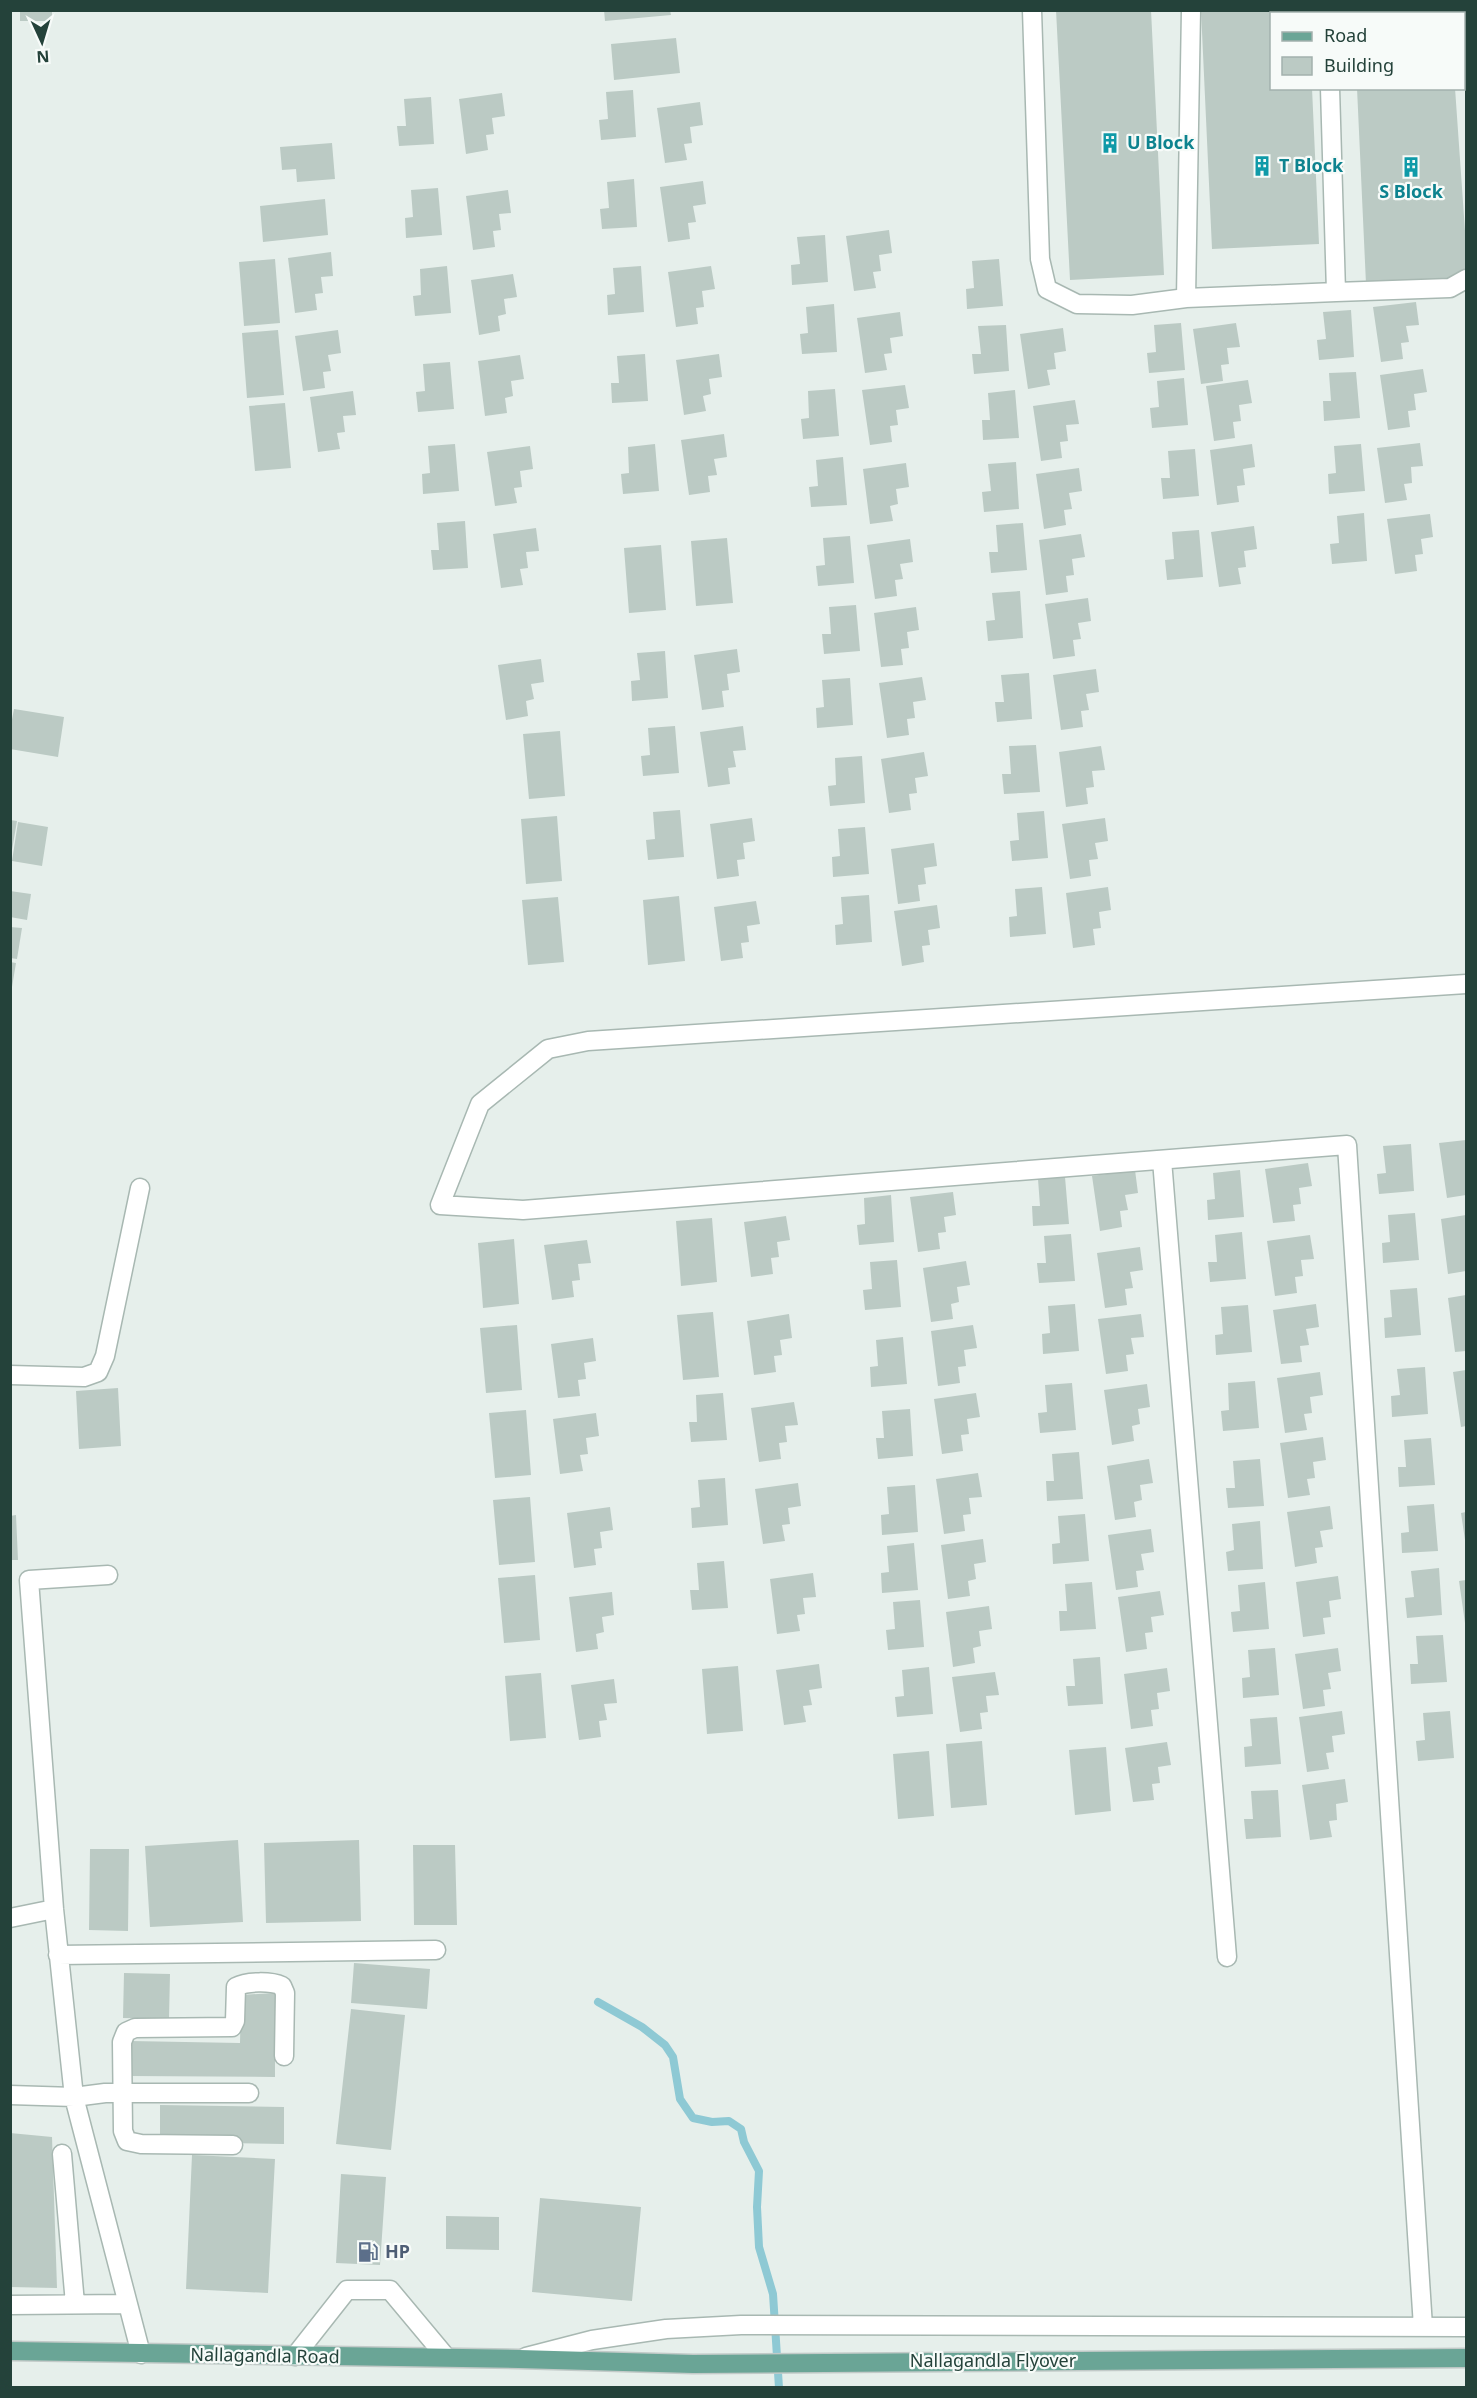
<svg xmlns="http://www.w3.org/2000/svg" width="1477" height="2398" viewBox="0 0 1477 2398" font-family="'Noto Sans',sans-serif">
<rect width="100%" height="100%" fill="#e6efeb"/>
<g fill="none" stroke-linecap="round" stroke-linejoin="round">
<path stroke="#8ec9d4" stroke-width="8" d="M598 2002 642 2027 665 2045 673 2057 680 2099 693 2118 712 2122 729 2121 741 2129 744 2142 759 2171 757 2207 759 2247 773 2294 779 2388"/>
</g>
<path fill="#bbcac4" d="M20 10H52V21H20Z
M604 10H670L671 15 605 21Z
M1056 10H1151L1164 275 1070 280Z
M1201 10H1309V14H1272V88H1312L1319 244 1212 249Z
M1353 10H1449L1450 14H1353Z
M676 38 680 73 614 80 611 44Z
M1357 88H1455L1466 245V277L1366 284Z
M633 90 636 137 601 140 599 120 608 119 606 92Z
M502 93 505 116 492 118 494 134 486 135 488 150 466 154 459 99Z
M431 97 434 144 399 146 397 126H406L404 99Z
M700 102 703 125 690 127 692 143 684 144 687 160 665 163 657 108Z
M332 143 335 179 297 182 296 169 282 170 280 147Z
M634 179 637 227 602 229 600 209 609 208 607 182Z
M703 181 706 204 693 206 696 222 688 223 690 239 668 242 660 187Z
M438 188 442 235 406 238 405 218 413 217 411 190Z
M508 190 511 213 499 214 501 230 493 231 495 247 473 250 466 196Z
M325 199 328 235 263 242 260 206Z
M889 230 892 253 879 255 881 271 873 272 876 288 854 291 846 236Z
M825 235 828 282 792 285 791 265 800 264 797 237Z
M331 252 333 276 321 277 323 293 315 294 317 310 295 313 288 258Z
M275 259 280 323 244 326 239 262Z
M999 259 1003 306 967 309 966 289 974 288 972 261Z
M447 266 451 313 415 316 413 296 421 295 420 269Z
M641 266 644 312 608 315 607 295 615 294 613 268Z
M711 266 715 289 702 291 704 307 696 308 698 324 676 327 668 272Z
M513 274 517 297 504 299 506 314 498 316 500 331 479 335 471 280Z
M1416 302 1419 325 1406 326 1409 342 1401 343 1403 359 1381 362 1373 307Z
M834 304 837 352 802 354 800 334 808 333 806 307Z
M1351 310 1354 357 1319 360 1317 340 1326 339 1323 312Z
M900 312 903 336 890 338 892 353 884 354 887 370 865 373 857 318Z
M1181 323 1185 370 1149 373 1147 353 1156 352 1154 325Z
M1236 323 1240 347 1227 348 1229 364 1221 365 1223 381 1201 384 1193 329Z
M1006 325 1009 371 974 374 972 354H981L978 326Z
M1063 328 1066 351 1054 353 1056 369 1047 370 1050 385 1028 389 1020 334Z
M278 330 284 395 247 398 242 333Z
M338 330 341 353 328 355 331 371 323 372 325 388 303 391 295 336Z
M645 354 648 401 612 403 611 383H619L617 356Z
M719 354 722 377 709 379 711 394 703 396 706 411 684 415 676 360Z
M520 355 524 379 511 381 513 396 505 398 507 413 485 416 478 361Z
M450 362 454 409 418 412 416 392 425 391 423 364Z
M1423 369 1427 392 1414 394 1416 410 1408 411 1410 427 1388 430 1380 375Z
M1356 372 1360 418 1324 421 1323 401H1331L1329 373Z
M1184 378 1188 425 1152 428 1150 408 1159 407 1157 381Z
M1248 380 1252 403 1239 405 1241 421 1233 422 1235 438 1214 441 1206 386Z
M905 385 909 408 896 410 898 425 890 426 892 442 870 445 862 390Z
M835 389 839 436 803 439 801 419 809 418 808 391Z
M1015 390 1019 438 983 440 982 420H990L988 393Z
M353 391 356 415 343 416 345 432 337 433 340 449 318 452 310 397Z
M1075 400 1079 424 1066 425 1068 441 1060 442 1062 458 1041 461 1033 406Z
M285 403 291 468 255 471 249 406Z
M724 434 727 457 714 459 717 475 708 476 710 492 689 495 681 440Z
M1420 443 1423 466 1411 467 1412 483 1404 484 1407 500 1385 503 1377 448Z
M455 444 459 491 423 494 422 474 430 473 428 446Z
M655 444 659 491 623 494 621 474 629 473 628 447Z
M1252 444 1255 467 1243 469 1245 485 1237 486 1239 502 1217 505 1210 450Z
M1361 444 1365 491 1329 494 1328 474 1336 473 1334 446Z
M530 446 533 469 520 471 522 487 514 488 517 503 495 506 487 452Z
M1195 449 1199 496 1163 499 1161 478H1170L1168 451Z
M843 457 847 505 811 507 809 487 818 486 816 460Z
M1016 462 1019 509 984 512 982 492 991 491 988 464Z
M906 463 909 487 896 489 898 504 890 506 893 521 870 524 863 469Z
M1079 468 1082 491 1069 493 1072 509 1064 510 1066 525 1044 529 1036 474Z
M1364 513 1367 561 1332 564 1330 544 1339 543 1337 516Z
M1430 514 1433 537 1421 539 1423 554 1415 555 1417 571 1395 574 1387 519Z
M465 521 468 568 433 570 431 550H439L437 523Z
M1023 523 1027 570 991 573 989 552H998L996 525Z
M1254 526 1257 549 1244 551 1246 567 1238 568 1241 584 1219 587 1211 532Z
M536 528 539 551 526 552 528 568 520 569 523 585 501 588 493 534Z
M1199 530 1203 577 1167 580 1165 560 1174 559 1172 532Z
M1081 534 1085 557 1072 559 1074 575 1066 576 1068 592 1046 595 1039 540Z
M850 536 854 583 818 586 816 566 825 565 823 538Z
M727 538 733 603 696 606 691 541Z
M910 539 913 562 900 564 903 579 895 580 897 596 875 599 867 545Z
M661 545 666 610 629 613 624 548Z
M1020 591 1023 638 988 641 986 621 995 620 992 593Z
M1088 598 1091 621 1078 623 1081 639 1073 640 1075 656 1053 659 1045 604Z
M856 605 860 651 824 654 822 634H831L829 607Z
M916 607 919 630 907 632 909 648 901 649 903 665 881 667 874 613Z
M737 649 740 672 727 674 729 690 722 691 724 707 702 710 694 655Z
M665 651 668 698 632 701 631 681 640 680 637 653Z
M541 659 544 682 531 684 534 699 526 701 528 716 506 720 498 665Z
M1096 669 1099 692 1086 694 1089 710 1081 711 1083 727 1061 730 1053 675Z
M1029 673 1032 719 997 722 995 702H1004L1001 675Z
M922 677 926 700 913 702 915 718 907 719 909 735 887 738 879 683Z
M850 678 853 725 817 728 816 708 824 707 822 680Z
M14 709 64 717 58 757 10 749V730Z
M675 726 679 773 643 776 641 756 650 755 648 728Z
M743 726 746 750 733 751 736 767 728 768 730 784 708 787 700 732Z
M560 731 565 796 529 799 523 734Z
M1036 745 1040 792 1004 794 1002 774H1011L1009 746Z
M1101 746 1105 770 1092 771 1094 787 1086 788 1088 804 1066 807 1059 752Z
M924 752 928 776 915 778 917 793 909 794 911 810 889 813 881 759Z
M862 756 865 803 830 806 828 786 836 785 835 758Z
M680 810 684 857 648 860 646 840 655 839 653 812Z
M1044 811 1048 858 1012 861 1010 841 1019 840 1017 813Z
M557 816 562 881 526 884 521 819Z
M752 818 755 841 743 843 745 859 737 860 739 876 717 879 710 824Z
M1105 818 1108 841 1095 843 1098 859 1089 860 1091 876 1070 879 1062 824Z
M10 820 17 821 12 850H10Z
M18 822 48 827 42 866 12 861Z
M865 827 869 874 833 877 832 857 840 856 838 829Z
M934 843 937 866 924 868 926 884 918 885 920 901 898 904 891 849Z
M1042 887 1046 934 1010 937 1009 917 1017 916 1015 889Z
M1108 887 1111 910 1099 912 1101 928 1093 929 1095 945 1073 948 1066 893Z
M10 891 31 894 27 920 10 917Z
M869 895 872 942 836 945 835 925 843 924 841 897Z
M679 896 685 961 648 965 643 900Z
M558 897 564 962 528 965 522 900Z
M756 901 760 924 747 926 749 942 741 943 743 958 721 961 714 907Z
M937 905 940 928 928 930 930 945 922 946 924 962 902 966 894 911Z
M10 927 22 928 17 959 10 958Z
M10 962 16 963 12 987H10Z
M1466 1140V1195L1447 1198 1439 1143Z
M1411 1144 1414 1191 1379 1194 1377 1174 1386 1173 1383 1146Z
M1308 1163 1312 1186 1299 1188 1301 1204 1293 1205 1295 1221 1273 1223 1265 1169Z
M1135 1170 1138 1193 1125 1195 1128 1210 1120 1211 1122 1227 1100 1231 1092 1176Z
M1240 1170 1244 1217 1208 1220 1207 1200 1215 1199 1213 1173Z
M1065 1177 1069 1224 1033 1226 1032 1206H1040L1038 1179Z
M953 1192 956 1215 944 1217 946 1232 938 1233 940 1249 918 1252 910 1197Z
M891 1195 894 1242 859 1245 857 1225 865 1224 864 1198Z
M1415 1213 1419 1260 1383 1263 1382 1243 1390 1242 1388 1215Z
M1466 1215V1271L1448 1274 1441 1219Z
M786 1216 790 1240 777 1242 779 1257 771 1258 773 1274 751 1277 744 1222Z
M712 1218 717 1282 681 1286 676 1221Z
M1242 1232 1246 1279 1210 1282 1208 1262H1217L1215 1235Z
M1071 1234 1075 1281 1039 1283 1037 1263H1046L1044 1236Z
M1310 1235 1314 1259 1301 1260 1303 1276 1295 1277 1297 1293 1275 1296 1267 1241Z
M514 1239 519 1304 483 1308 478 1243Z
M587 1240 591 1263 578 1264 580 1280 572 1281 574 1297 552 1300 544 1245Z
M1140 1247 1143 1270 1130 1272 1133 1288 1125 1289 1127 1305 1105 1308 1097 1253Z
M897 1260 901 1307 865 1310 863 1290 872 1289 870 1262Z
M966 1261 970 1285 957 1287 959 1302 951 1304 953 1319 931 1322 923 1268Z
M1417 1288 1421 1335 1385 1338 1384 1318 1392 1317 1390 1290Z
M1466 1295V1351L1455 1352 1448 1298Z
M1075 1304 1079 1351 1043 1354 1042 1334 1050 1333 1048 1306Z
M1316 1304 1319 1327 1306 1329 1309 1345 1300 1346 1302 1362 1281 1364 1273 1310Z
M1248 1305 1252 1352 1216 1355 1215 1335 1223 1334 1221 1307Z
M713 1312 719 1377 683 1380 677 1315Z
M789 1314 792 1338 780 1340 782 1355 774 1356 776 1372 754 1375 747 1321Z
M1141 1314 1144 1337 1131 1338 1134 1354 1126 1355 1128 1371 1106 1374 1098 1319Z
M517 1325 522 1390 486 1393 480 1328Z
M973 1325 977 1348 964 1350 966 1366 958 1367 960 1383 938 1386 931 1331Z
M903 1337 907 1384 871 1387 870 1367 878 1366 876 1340Z
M593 1338 596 1361 584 1363 586 1379 578 1380 580 1396 558 1398 551 1344Z
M1425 1367 1428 1414 1392 1417 1391 1396 1400 1395 1397 1369Z
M1466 1370V1426L1461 1427 1453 1372Z
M1320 1372 1323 1395 1310 1397 1312 1413 1304 1414 1307 1430 1285 1433 1277 1378Z
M1255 1381 1259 1428 1223 1431 1221 1411 1229 1410 1228 1383Z
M1072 1383 1076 1430 1040 1433 1038 1413 1047 1412 1045 1385Z
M1147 1384 1150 1407 1138 1409 1140 1424 1132 1426 1134 1441 1112 1445 1104 1390Z
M118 1388 121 1446 79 1449 76 1391Z
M723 1393 727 1440 691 1442 689 1422H697L696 1395Z
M976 1393 980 1417 967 1419 969 1434 961 1435 963 1451 942 1454 934 1399Z
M794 1402 798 1425 785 1426 787 1442 779 1443 781 1459 759 1462 751 1408Z
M910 1409 913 1456 878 1459 876 1438H884L882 1411Z
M526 1410 531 1475 495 1478 489 1413Z
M596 1413 599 1436 586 1438 588 1454 580 1455 583 1471 560 1474 553 1419Z
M1323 1437 1326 1460 1313 1462 1315 1478 1307 1479 1310 1495 1288 1498 1280 1443Z
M1431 1438 1435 1485 1399 1487 1398 1467H1406L1404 1440Z
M1079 1452 1083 1499 1047 1501 1046 1481H1054L1052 1454Z
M1149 1459 1153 1483 1140 1485 1142 1500 1134 1502 1136 1517 1115 1520 1107 1466Z
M1260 1459 1264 1506 1228 1508 1226 1488H1235L1233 1461Z
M978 1473 982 1497 969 1498 971 1514 963 1515 965 1531 944 1534 936 1479Z
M725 1478 728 1525 692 1528 691 1508 700 1507 698 1480Z
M798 1483 801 1506 788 1508 790 1524 782 1525 785 1541 763 1544 755 1489Z
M915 1485 918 1532 882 1535 881 1515 889 1514 887 1487Z
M530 1497 535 1562 499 1565 493 1500Z
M1434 1504 1438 1551 1402 1553 1401 1533 1409 1532 1407 1506Z
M1330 1506 1333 1529 1320 1531 1323 1547 1315 1548 1317 1563 1295 1567 1287 1512Z
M610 1507 613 1530 600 1532 602 1548 594 1549 596 1565 574 1568 567 1513Z
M1466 1512V1540H1465L1461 1513Z
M1085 1514 1089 1561 1053 1564 1052 1544 1060 1543 1058 1516Z
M16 1515 18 1560H10V1516Z
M1260 1521 1263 1569 1228 1571 1226 1552 1234 1550 1232 1524Z
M1151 1529 1154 1552 1141 1554 1144 1570 1136 1571 1138 1587 1116 1590 1108 1535Z
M983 1539 986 1562 974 1564 976 1579 968 1581 970 1596 948 1599 941 1545Z
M914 1543 918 1590 882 1593 881 1573 889 1572 887 1546Z
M724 1561 728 1608 692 1610 690 1590H699L697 1563Z
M1439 1568 1442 1615 1407 1618 1405 1598 1414 1597 1411 1571Z
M813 1573 816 1597 803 1598 805 1614 797 1615 800 1631 777 1634 770 1579Z
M535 1575 540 1640 504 1643 498 1578Z
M1338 1576 1341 1599 1329 1601 1331 1617 1323 1618 1325 1634 1303 1637 1296 1582Z
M1466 1580V1623H1465L1459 1581Z
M1092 1582 1096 1629 1060 1631 1059 1611H1067L1065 1584Z
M1265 1582 1269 1629 1233 1632 1231 1612 1240 1611 1238 1585Z
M1160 1591 1164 1615 1151 1617 1153 1632 1145 1633 1147 1649 1126 1652 1118 1597Z
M612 1592 614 1615 602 1617 604 1632 596 1634 598 1649 576 1652 569 1597Z
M920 1600 924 1647 888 1650 886 1630 895 1629 893 1602Z
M989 1606 992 1629 979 1631 981 1646 973 1648 975 1663 953 1667 946 1612Z
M1443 1635 1447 1682 1411 1684 1410 1664H1418L1416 1636Z
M1275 1648 1279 1695 1243 1698 1242 1678 1250 1677 1248 1650Z
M1338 1648 1341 1671 1328 1673 1331 1689 1323 1690 1325 1706 1303 1709 1295 1654Z
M1100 1657 1103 1704 1068 1706 1066 1686H1075L1073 1659Z
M819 1664 822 1688 809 1690 812 1705 803 1706 806 1722 784 1725 776 1670Z
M738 1666 743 1731 707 1734 702 1669Z
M929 1667 933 1714 897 1717 895 1697 904 1696 902 1670Z
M1167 1668 1170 1691 1157 1693 1159 1709 1151 1710 1153 1726 1131 1729 1124 1674Z
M995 1672 999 1695 986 1696 988 1712 980 1713 982 1729 960 1732 952 1677Z
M541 1673 546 1738 510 1741 505 1676Z
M614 1679 617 1703 604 1704 607 1720 599 1721 601 1737 579 1740 571 1685Z
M1342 1711 1345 1734 1332 1736 1334 1752 1326 1753 1329 1769 1307 1772 1299 1717Z
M1450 1711 1454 1758 1418 1761 1416 1741 1425 1740 1423 1713Z
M1277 1717 1281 1764 1245 1767 1244 1747 1252 1746 1250 1719Z
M982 1741 987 1805 951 1808 946 1744Z
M1167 1742 1171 1765 1158 1767 1160 1783 1152 1784 1154 1800 1133 1802 1125 1748Z
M1106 1747 1111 1811 1075 1815 1069 1750Z
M929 1751 934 1816 898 1819 893 1754Z
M1345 1779 1348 1802 1336 1804 1337 1820 1329 1821 1332 1837 1310 1840 1302 1785Z
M1278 1790 1281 1837 1246 1839 1244 1819H1253L1251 1791Z
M238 1840 243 1922 150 1927 145 1846Z
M359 1840 361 1921 266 1923 264 1843Z
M413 1845H455L457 1925H414Z
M90 1849H129L128 1931 89 1930Z
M354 1963 430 1969 427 2009 351 2003Z
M124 1973 170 1974 169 2019 123 2018Z
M275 1993V2077L129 2076 130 2041 240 2043 241 1995Z
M351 2009 405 2015 391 2150 336 2144Z
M160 2105 284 2107V2144L160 2142Z
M10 2133 52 2137 57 2288 10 2287Z
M192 2155 275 2159 268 2293 186 2289Z
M341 2174 386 2177 380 2265 336 2263Z
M540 2198 641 2207 632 2301 532 2292Z
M446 2216 499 2217V2250L446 2249Z"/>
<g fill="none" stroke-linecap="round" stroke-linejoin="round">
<g stroke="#a8b8b2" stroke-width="21">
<path id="minor" d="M1032 10 1040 259 1047 289 1077 304 1132 305 1186 298 1336 292 1330 88
M1328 10V14
M1336 292 1450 288 1466 279
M1186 298 1191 10
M1162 1160 1227 1957
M10 1375 84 1377 98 1372 105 1356 140 1188
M108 1575 29 1580 54 1909 74 2097 141 2354
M10 1918 54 1909
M58 1955 436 1950
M10 2095 74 2097 105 2093H249
M233 2145 141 2144 127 2141 123 2131 122 2042 126 2032 135 2028 232 2027 235 2021 236 1987C247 1981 271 1981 282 1986L285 1993 284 2056
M62 2154 75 2304
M10 2305 128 2304
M1423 2327 1347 1145 523 1210 440 1205 480 1104 548 1049 588 1041 1466 984
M295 2356 347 2290H390L446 2357
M526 2357 592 2340 666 2329 741 2325 1466 2327"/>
</g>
<g stroke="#c2cac8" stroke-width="21">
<path id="major" d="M10 2351 519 2359 693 2364 1466 2358"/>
</g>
<use href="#minor" stroke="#fff" stroke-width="18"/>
<use href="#major" stroke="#6aa596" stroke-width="18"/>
</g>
<defs>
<g id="building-bare" transform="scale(1.62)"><path d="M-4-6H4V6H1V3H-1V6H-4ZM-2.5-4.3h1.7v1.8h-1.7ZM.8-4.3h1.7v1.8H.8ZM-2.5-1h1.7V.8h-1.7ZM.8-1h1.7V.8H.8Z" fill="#0f9aa8" stroke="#f7fbf9" stroke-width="2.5" paint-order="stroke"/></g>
<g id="fuel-bare" transform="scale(1.62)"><path d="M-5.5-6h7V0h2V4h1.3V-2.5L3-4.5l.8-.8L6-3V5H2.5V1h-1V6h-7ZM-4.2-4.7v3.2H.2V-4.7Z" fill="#5c6f8a" stroke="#f7fbf9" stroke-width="2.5" paint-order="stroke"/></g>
</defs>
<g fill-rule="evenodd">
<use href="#building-bare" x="1110" y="143"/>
<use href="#building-bare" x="1262" y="166"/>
<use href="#building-bare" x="1411" y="167"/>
<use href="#fuel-bare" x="368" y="2252"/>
</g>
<g text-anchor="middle" stroke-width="4.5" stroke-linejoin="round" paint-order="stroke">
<g font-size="18" font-weight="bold" fill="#0d838f" stroke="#f7fbf9" text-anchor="start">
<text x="1127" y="149">U Block</text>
<text x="1279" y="172">T Block</text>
<text x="1411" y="198" text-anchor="middle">S Block</text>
</g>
<g font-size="18" font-weight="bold" fill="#4e5e75" stroke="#f7fbf9" text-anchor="start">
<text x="385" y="2258">HP</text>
</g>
<g font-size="18" fill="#24423a" stroke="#f7fbf9">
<text transform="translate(265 2356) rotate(1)" y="6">Nallagandla Road</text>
<text x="993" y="2367">Nallagandla Flyover</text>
</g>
</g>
<rect width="1477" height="2398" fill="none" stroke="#24423a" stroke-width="24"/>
<rect x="1270" y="12" width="195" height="78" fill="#f7fbf9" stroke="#a3b1ad" stroke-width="1.5"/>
<rect x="1282" y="32" width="30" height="9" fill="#6aa596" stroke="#a3b1ad" stroke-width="1.5"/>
<text x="1324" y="42" font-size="18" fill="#24423a">Road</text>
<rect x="1282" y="57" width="30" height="18" fill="#bbcac4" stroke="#a3b1ad" stroke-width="1.5"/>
<text x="1324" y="72" font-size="18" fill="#24423a">Building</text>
<g transform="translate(42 42) rotate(176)" stroke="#f7fbf9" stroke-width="4.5" paint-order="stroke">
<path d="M0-4.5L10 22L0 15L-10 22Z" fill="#24423a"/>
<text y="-9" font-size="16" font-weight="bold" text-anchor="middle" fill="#24423a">N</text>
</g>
</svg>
